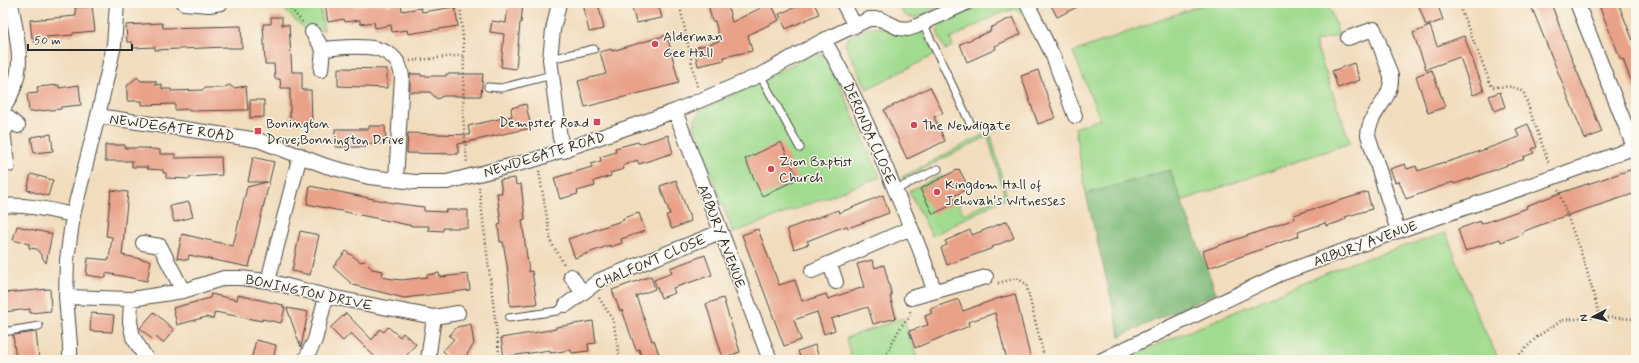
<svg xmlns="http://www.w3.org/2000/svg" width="1639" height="363" viewBox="0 0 1639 363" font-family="Mynerve,sans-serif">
<rect width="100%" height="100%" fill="#fbf7ec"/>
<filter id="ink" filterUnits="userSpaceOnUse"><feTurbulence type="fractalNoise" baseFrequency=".025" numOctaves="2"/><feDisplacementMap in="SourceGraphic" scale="8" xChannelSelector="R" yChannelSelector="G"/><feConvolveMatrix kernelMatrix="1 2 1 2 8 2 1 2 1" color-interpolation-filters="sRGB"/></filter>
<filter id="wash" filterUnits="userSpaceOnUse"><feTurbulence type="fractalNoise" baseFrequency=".012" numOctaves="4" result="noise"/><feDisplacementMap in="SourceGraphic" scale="16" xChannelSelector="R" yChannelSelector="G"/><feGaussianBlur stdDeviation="0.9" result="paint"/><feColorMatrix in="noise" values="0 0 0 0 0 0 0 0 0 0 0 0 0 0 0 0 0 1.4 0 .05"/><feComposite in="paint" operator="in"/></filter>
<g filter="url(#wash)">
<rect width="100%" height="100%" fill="#f1dcbc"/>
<path fill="#a0db8f" stroke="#66835d" d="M278 3H320L324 31 316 28 308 33Z
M913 3H947L918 17H907L900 9Z
M985 3H1020L1025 16 1015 9 1000 13 950 39 953 46 945 50 937 31 940 25Z
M1207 3H1328L1339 35 1315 42 1350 143 1181 201 1170 170 1086 194 1075 128 1100 119 1073 52Z
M871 27 922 31 936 54 867 89 845 44 848 38Z
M815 53 825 56 831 65 880 177 733 233 695 127V119L701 110Z
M990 131 1007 197 932 236 909 191 941 175 942 178 920 189 955 202 957 201 964 214 1004 194 988 136 903 179 902 177Z
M1446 233 1477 315 1499 360H1121L1348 264Z
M903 318 918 360H852L846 338Z"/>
<path fill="#80bb7a" stroke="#567352" d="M1170 170 1216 293 1120 336 1086 194Z"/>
<g id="blocks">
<path fill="#e9a188" d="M325 3H355V6L385 3 386 6 401 3 402 11 421 8 422 12 455 7 458 26 408 34 407 30 392 32 391 25 375 28 374 22 360 24V20L345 22 344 19 328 22Z
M508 3H523L521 23H520L516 69 501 67 504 34 490 32 492 21 506 23Z
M583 3H598L604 29 589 32Z
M631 3H658L662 18 636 23Z
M708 3H727L732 22 771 3 779 20 748 35 752 51 724 57 725 60 698 66 694 48 720 41 715 21H712Z
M797 3H814L819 14 786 29 779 14 798 6Z
M1050 3H1085L1057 17Z
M1418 3H1437L1443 20 1426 26Z
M1530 3H1551L1569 52 1602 132 1585 139Z
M1613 3H1618L1636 48V92H1635L1623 59 1621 60 1600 8Z
M92 6 95 31 73 33V35L46 37V41L35 43 34 38H32L30 20 76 16 75 8Z
M271 17H282V25H289L292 72H302V90H311L312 124H290V88H281L280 79H275L274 64H265L263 24H271Z
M1013 17 1021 34 995 46 996 49 967 62 960 44 991 31 990 28Z
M162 23 163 28 241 26 242 48H227V47L155 50V47L133 48 132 42H127L126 25Z
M1430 26 1437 46 1464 36 1484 91 1473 95 1460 57 1426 69 1413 33Z
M667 35 679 83 585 107 578 81 606 74 600 52 611 49 612 51Z
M1354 63 1360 80 1338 88 1332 71Z
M338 68 387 69V88L338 86Z
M1038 70 1055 118 1038 124 1021 76Z
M1432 70 1445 107 1428 113 1416 76Z
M410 74H421V76H446V74H483L481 96H443L437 99 430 92H410Z
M137 77 141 81H156V85L162 84V89H171V91L204 90V88H223L229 85 234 88 246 86 248 110 189 111V109L175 110V104L142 105V101H127V86Z
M59 85V88L79 85 81 105 61 107V109L29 112 27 94 38 93 37 87Z
M930 87 943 113 934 117 945 141 907 159 884 110Z
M1500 92 1505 107 1495 111 1489 96Z
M250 100H264V117L250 118Z
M526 104 531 128 458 144V154L407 153 408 133 470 135 468 126 512 116 511 108Z
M1528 124 1537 147 1532 149 1534 153 1523 157 1524 159 1478 176 1454 184 1453 182 1406 199 1399 181 1395 182 1390 169 1405 164 1407 169 1416 166 1418 171 1444 162V163L1469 155 1519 137 1516 129Z
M369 126H385L386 143 366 144V147H335V129H369Z
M51 134 53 151 34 153 31 137Z
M668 135 673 153 639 164 637 160 623 166 624 169 610 173 611 176 594 181 595 186 577 191 578 194 560 199 554 178 592 167 591 164 601 161 600 157 616 152 615 148 638 142 639 144Z
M781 142 798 179 762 196 745 159Z
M105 145H125V148H145L160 150V154H175V158L221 157 222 175 190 177V179L166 178V173H163V170L147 169 148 167H132V161H105Z
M253 157 274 162 249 267 189 255 188 260 177 258 182 234 233 246 247 187 267 182H248Z
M1636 168V193L1556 219 1522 232 1523 234 1501 242 1500 239 1465 251 1458 229 1481 221V224L1527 208 1526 206 1563 192Z
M959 169 969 188 952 197 956 203 933 214 920 189Z
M31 174 53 180 48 196 27 190Z
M515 178 516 185 521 184 525 219 522 220 529 272 532 271 537 304 510 306 509 292H510L507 265 503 242H500L498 225 501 224 497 193H502L500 180Z
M676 180 691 221 672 229 666 216 670 214 660 186Z
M310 186 393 203 424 207V211L446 212V210H468V228H443V231L428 230 429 226H413L307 204Z
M111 190 128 192 122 255 151 261 147 281 106 273V278L86 275 88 258 109 260 112 237 106 236Z
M1367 192 1372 209 1345 217 1346 219 1336 223 1326 226 1325 223 1298 232 1299 236 1208 268 1203 251 1295 219 1294 215Z
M883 195 889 213 848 228 847 226 835 230 807 241 809 244 794 249 787 229 838 210 839 213Z
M189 202 193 217 174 222 170 206Z
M639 213 645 231 621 239 622 243 610 247V245L575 258 568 239 624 220 623 218Z
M1007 221 1014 238 992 247 993 248 947 265 941 248 947 245 945 241 970 230 972 235Z
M17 226 52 234 46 263 37 249 29 248V244L13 240Z
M758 229 779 285 795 280 802 301 805 300V301L826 294 828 299 864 287 857 264 872 260 875 268 884 265 892 296H890L896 318 873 324 868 307 831 319 835 330 824 334 817 312 794 320 801 340 784 346 762 286H761L742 235Z
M300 231 319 235 310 275 292 271Z
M346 251 361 262 364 261 372 269 383 271 382 277 393 279 402 280 427 277V275L439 273 440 277 468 274 470 290 404 298 353 285 333 267Z
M705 255 712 275 673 288 675 293 661 298 654 280 672 273 670 268Z
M651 276 655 289 636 296 652 341 654 340 661 360H642L639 349 636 350 622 310 620 311 612 290Z
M50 289 51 311 30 313V309L3 312V293Z
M211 294 237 300 238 295 283 305V307L285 308 281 323 262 319V321L215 312 213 319 206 317 177 325 173 308 210 298Z
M1015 294 1031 360H1007L995 313 968 322 969 326 915 348 909 331 928 325 925 316 932 313 930 309 958 299 963 311 996 299Z
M723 298 740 352 723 358 706 304Z
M287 308 308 312 301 347 297 337Z
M154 312 174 330 163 343 156 337 153 340 140 328Z
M91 313 114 315 112 332 90 331Z
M346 313 372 340 380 329 384 332 388 327 400 337 403 333 416 344 403 360H387L382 357 378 360 351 333 343 341 330 328Z
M593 321 596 343 588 344 589 351 572 353 571 350 550 353V350L504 357 501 338 556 329V327Z
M471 324 474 344 463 360H452L443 351 454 339 449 336 457 327Z
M36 332 39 360H16L13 335Z
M256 340 276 345 273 360H251Z
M815 345 820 360H801L798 351Z"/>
</g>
</g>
<g filter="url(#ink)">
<use href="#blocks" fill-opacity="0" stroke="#494641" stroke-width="1"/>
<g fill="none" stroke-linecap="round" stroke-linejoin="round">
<g stroke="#494641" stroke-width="9">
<path id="lane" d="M923 23 970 123
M550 59 594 49
M760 75 800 148
M488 87 501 88 552 75
M11 168 7 134 13 122
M895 190 938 169
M509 318 557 311 566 305
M3 332 39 326"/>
</g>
<g stroke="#494641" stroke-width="16">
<path id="street" d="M184 3 209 5 221 3
M559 3 553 30 550 59 560 138 564 151
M843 3 855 26
M1027 3 1053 56 1075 116
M1577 3 1634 147
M312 32 323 49 321 70
M1348 38 1374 29 1391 76C1393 100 1369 111 1368 135L1398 231
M824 40C853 89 874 140 896 192 910 226 924 255 934 291
M323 49C350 47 398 38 402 77L396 180
M3 109C28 72 18 44 11 3
M675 111 770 360
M3 113 18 126
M98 116 258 140 326 166 369 177 415 182H447L537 159 675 111 760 75 824 40 869 19H880L899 28 908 29 917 26 966 3
M3 206C27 204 50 210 73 215
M143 243 160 246 183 291
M830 264 836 282
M812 271 911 228
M571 276 582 292
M268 281 300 155
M66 297 131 299 183 291 224 278H240L268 281 326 296 434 317 458 313
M911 298 986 277
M131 299 130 322 133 337 147 360
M566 305 600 280 720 232
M70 360V345L66 297 67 260 73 215 98 116 114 45 117 3
M305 360 315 340 326 296
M428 360 434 317
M1102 360 1280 274 1398 231 1554 177 1636 147"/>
</g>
<path stroke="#494641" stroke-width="2.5" stroke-dasharray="1 3" stroke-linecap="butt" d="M286 3 304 24
M460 3 464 55
M1458 3 1492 87C1502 87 1517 84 1524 94L1549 164
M681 11 697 87
M410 61 464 55 463 115 467 164
M539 171 551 242 565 266
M479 187 500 360
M1558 190 1585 264 1600 317
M998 283 1017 278 1026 284 1045 360
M599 298 613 320 620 360
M883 360 901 326 910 317V310
M1514 360 1538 336 1562 320 1600 317 1636 319"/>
<use href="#lane" stroke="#fff" stroke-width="7"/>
<use href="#street" stroke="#fff" stroke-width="14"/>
</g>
</g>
<g fill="#d1495b" stroke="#fbf7ec" stroke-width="1.5">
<circle cx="655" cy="44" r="4"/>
<rect x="593" y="118" width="8" height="8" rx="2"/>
<circle cx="914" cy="125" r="4"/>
<rect x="254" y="127" width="8" height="8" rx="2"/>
<circle cx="771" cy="169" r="4"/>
<circle cx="937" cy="192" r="4"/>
</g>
<g text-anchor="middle" stroke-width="3" stroke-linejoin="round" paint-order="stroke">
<g font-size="14" fill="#2b2b2b" stroke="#fbf7ec" text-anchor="start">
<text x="663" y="41">Alderman<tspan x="663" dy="16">Gee Hall</tspan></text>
<text x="589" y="127" text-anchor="end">Dempster Road</text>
<text x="266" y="128">Bonington<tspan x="266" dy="16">Drive;Bonnington Drive</tspan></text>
<text x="922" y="130">The Newdigate</text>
<text x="779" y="166">Zion Baptist<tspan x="779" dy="16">Church</tspan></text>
<text x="945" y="189">Kingdom Hall of<tspan x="945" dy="16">Jehovah's Witnesses</tspan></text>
</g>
<g font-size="14" fill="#2b2b2b" stroke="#fbf7ec">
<text transform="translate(172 127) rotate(8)" y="5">NEWDEGATE ROAD</text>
<text transform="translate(870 133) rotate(66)" y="5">DERONDA CLOSE</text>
<text transform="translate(544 154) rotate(-17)" y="5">NEWDEGATE ROAD</text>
<text transform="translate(722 236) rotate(69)" y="5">ARBURY AVENUE</text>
<text transform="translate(1365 243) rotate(-20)" y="5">ARBURY AVENUE</text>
<text transform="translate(650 261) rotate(-23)" y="5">CHALFONT CLOSE</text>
<text transform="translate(309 292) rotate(12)" y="5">BONINGTON DRIVE</text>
</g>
</g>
<rect width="1639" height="363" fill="none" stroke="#fbf7ec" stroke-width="16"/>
<g transform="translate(1593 317) rotate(263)" stroke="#fbf7ec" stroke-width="3" paint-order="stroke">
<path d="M0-3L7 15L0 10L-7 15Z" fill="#2b2b2b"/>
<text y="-6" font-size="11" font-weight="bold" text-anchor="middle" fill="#2b2b2b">N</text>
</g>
<path d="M28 44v6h104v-6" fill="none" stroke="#2b2b2b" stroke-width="2"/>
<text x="34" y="44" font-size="12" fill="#2b2b2b" stroke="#fbf7ec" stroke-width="3" paint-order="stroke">50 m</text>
</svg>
